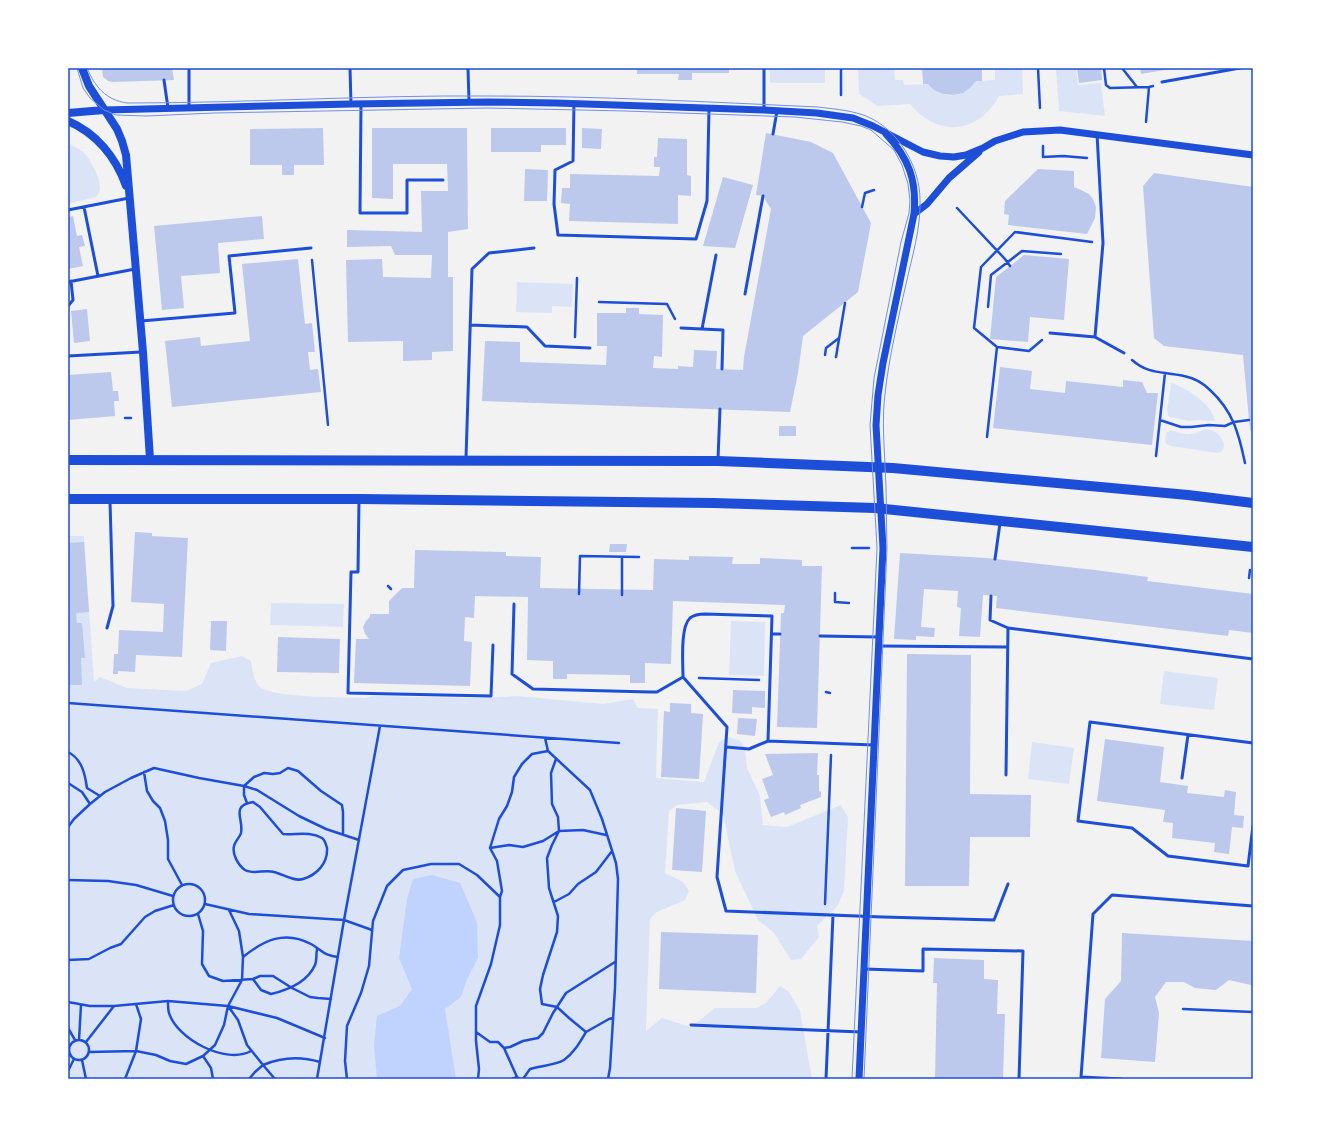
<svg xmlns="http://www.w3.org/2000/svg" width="1321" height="1147" viewBox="0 0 1321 1147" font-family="'Golos Text',sans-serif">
<rect width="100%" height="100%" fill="#f2f2f2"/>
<path fill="#dbe4f7" d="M770 68H825V83H770Z
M858 68H894L895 80H903L904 85 928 84C943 100 962 99 976 81L995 80V68H1022L1023 94 999 96C978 134 938 138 910 104L878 106 859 94Z
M1056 68H1076L1078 85 1101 83 1105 116 1059 111Z
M68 143C72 146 78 148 82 151 90 158 100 177 100 188 100 192 98 194 96 197L68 204Z
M517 282 573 284 572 307 552 306V313L516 312Z
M1172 383C1188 390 1211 402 1215 421H1211L1197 420 1189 421 1170 417 1168 415 1167 409 1171 385Z
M1205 429C1216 428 1230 443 1221 452L1217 453 1171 446 1166 444 1165 439 1167 432C1175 428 1178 434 1186 434 1192 435 1199 432 1205 429Z
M68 536H84L94 682 100 677 127 688 186 691 202 684 211 663 242 656 251 661C253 671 253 680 260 687 273 698 345 697 365 698L373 696 478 698 518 696 603 704 633 699 638 708 658 709 656 778 704 782 719 742 728 737 739 740 745 747 747 768 760 796 763 825 787 827 841 805 848 817 844 891 838 905 817 926 819 937 801 959 791 960 774 933 758 920 735 871 723 814 707 802 677 805 669 811 665 873 683 882 689 891 685 900 657 912 650 919 646 1031 662 1018 691 1027 715 1008H756L766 1003 780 986 789 992 800 1011 812 1079H68Z
M271 603 344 604 343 627 270 625Z
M731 621 765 622 764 676 729 675Z
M1164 671 1218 678 1214 710 1160 704Z
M1032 742 1074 748 1069 784 1028 779Z"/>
<path fill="#bfd3fe" d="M432 875 460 883 477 922 478 958 467 979 461 997 445 1009 456 1079H377L374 1045 377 1016 400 1006 412 989 399 958 407 899 413 879Z"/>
<path fill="#bdc9ec" d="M102 68H172L174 80 112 82 108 81 103 77Z
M637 68H729V73H692V80H678L679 74H637Z
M922 68H982V81H976L971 87 963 93 953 95 943 94 934 90 928 84H923Z
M1077 68H1101L1102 80 1079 83Z
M1140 68H1170V69L1141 74Z
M323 128 324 165H294V175H282V165H250V129Z
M372 128H467L468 229 448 232V277H453V351L432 352V360L403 361V341L348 342 346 260 382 259 383 277 431 278 432 255H395L391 246 347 247V230L422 232 421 191H448L447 164H393V199L372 198Z
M491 128H566V145H541V152H491Z
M582 128 602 129 601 149 582 148Z
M766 133 811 142 833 153 871 223 858 292 803 336 798 373 790 412 482 401 485 341 520 342V362L606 365 607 346H597V313H626V308H639V314L663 315 662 357 654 356 653 368 678 369V366L693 367 694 350 717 351 716 369 743 370 744 357 771 209 763 196 756 195Z
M658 138 687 139V175L691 176V196L678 195V224L569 221 570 204 561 203 562 188H570V174L659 176 660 167H654V157H657Z
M525 169 548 170 547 201H524Z
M1038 169 1074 171V187L1081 190 1089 194 1093 199 1096 207 1095 218 1087 234 1008 225 1009 215 1004 214 1005 201Z
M1154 173 1253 187V435L1250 430 1243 355 1164 346 1154 338 1143 186Z
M723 177 753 185 735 248 703 246Z
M73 216 77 236 82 235 85 246 79 247 83 266 68 269V217Z
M262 216 264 239 218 243 220 273 181 276 184 308 162 310 154 226Z
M1024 255 1069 259 1064 320 1030 317 1028 342 990 339 996 277Z
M298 259 305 324 312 323 315 352H308L310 370 318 369 321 392 172 407 165 341 200 337 201 346 250 341 242 264Z
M87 309 90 341 74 343 71 311Z
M1000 367 1032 371 1030 389 1065 393 1066 381 1123 387V380L1142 382 1147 393H1158L1152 445 993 428Z
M111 372 113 391H118L119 401H114L115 416 68 420V375Z
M779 426H796V436H779Z
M135 532 152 533V536L188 538 182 657 136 655 135 672 118 671V674H113L114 654H118L119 630 163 632 164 604 131 602Z
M84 542 89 612 76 613 77 623H82L85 658H81L82 685H68V543Z
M610 544H627L626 552H609Z
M415 550 502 552H506V556L541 557 540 588 653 590 654 559 689 560V556L733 557 732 564H760V558L802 560V566H822L817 728 777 727 781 613H784L785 605 673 601 671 664 645 663V683H630V675L567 674V679H553V661L527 660 528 597 475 596 474 618 465 617 464 641 472 642 470 686 354 683 356 639H369L365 634 363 627 366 621 370 617V614H389V601L402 588H414Z
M900 553 987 558 1095 570 1148 577 1147 581 1253 594V633L1229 630 1228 636 996 608 997 596 983 595 980 637 959 636 961 608 957 607 958 591 924 589 921 627 935 628 934 637 916 636V640L894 639Z
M211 621H227L226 651 210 650Z
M278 637 340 639 339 673 277 672Z
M907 654 971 655 970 794 1031 795 1030 837H970L969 886H905Z
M733 690 765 691V708L752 707V714L732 713Z
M670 703 691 704V713L703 714 699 779 661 777 664 711 670 712Z
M738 718 757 719 755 736 737 734Z
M1105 739 1164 747 1160 782 1188 786 1187 793 1224 797 1225 790 1236 792 1234 815 1244 816 1243 828 1232 827 1229 854 1214 852 1215 843 1172 838 1173 823 1163 822 1165 810 1097 801Z
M818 753 817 775H819V792L821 791V797L800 805 801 808 785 815 784 812 771 817 764 800 769 798 762 779 773 775 765 754Z
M676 808 706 811 702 872 672 870Z
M661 932 758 935 756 993 659 989Z
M1122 933 1253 941V988L1251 985 1229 980 1216 990 1195 988 1184 982H1166L1155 997 1159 1013 1155 1062 1101 1058 1105 999 1121 981Z
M934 958 984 960V979L998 980 997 1014H1005L1003 1079H935L937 983H933Z"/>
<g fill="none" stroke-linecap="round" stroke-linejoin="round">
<path stroke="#1d4ed8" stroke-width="2.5" d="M841 68V95
M1038 68 1040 108
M1104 68 1106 85 1110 88 1149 87 1153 86
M1122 68 1137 87
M1146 122 1149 87
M1043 146V157L1063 156 1087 158
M862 207 865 193 874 190
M957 208 1005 259 1010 266
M312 260 328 425
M599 302 667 304 675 319
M988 307 991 275 1022 251 1061 254
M575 337 577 278
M997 347 974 328 981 267 1015 232 1092 242
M825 355 826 348 839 338
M836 357 845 303
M1132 360C1149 375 1163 371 1184 376 1194 378 1203 383 1210 390 1233 411 1239 434 1245 463
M125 418H131
M1160 420 1181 427H1191L1209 425 1225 426 1234 422 1249 420
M987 437 997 347 1029 351 1042 340
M1156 456 1165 373
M852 548H869
M1249 578 1250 570
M388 586 391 589
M835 593V602L849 603
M579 594 580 556 639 557
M622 595V557
M699 678 759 680
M826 692 830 693
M68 703 619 743
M545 738 548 751 590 790 602 819 616 863 618 879 615 988 610 1068 608 1079
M68 752C82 759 85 774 87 788L100 796
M556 759 551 773 552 804 558 817 559 831 552 845 547 858 549 888 558 916 557 932 543 975 540 989 542 1004 557 1007 569 1018 586 1032 609 1019 613 1018
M144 772 147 791 153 801 160 808 165 821 168 840V859L182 885
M68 783 82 792 90 804
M253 802 260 807 283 834C296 835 310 831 322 838 325 840 326 844 327 848 328 863 317 875 303 879 294 882 283 874 274 872 265 869 254 875 245 870 238 865 232 854 234 846 235 841 240 837 241 833 244 819 230 806 253 802Z
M247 803 244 795V786L254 777 264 773 273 774 280 773 288 768 298 771 321 791 342 805 343 812V834
M68 827 74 819 90 804 105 792 131 778 154 768 199 778 244 786 257 790 299 816 326 829 359 840
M490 848 509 845 523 847 543 841 559 831 583 830 606 835
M68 880 108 881 136 885 173 896
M173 900a16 16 0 1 1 32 0a16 16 0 1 1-32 0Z
M554 902 569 894 578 884 596 872 612 851
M205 904 249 914 344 920 372 930
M825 904 831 755
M229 910 239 931 243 957 242 980 228 1006 238 1020 247 1045 263 1065C282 1057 300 1056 320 1062
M198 914 203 931 202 964 209 976 223 981 253 979 260 976H273L292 988 310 997 318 998 331 999
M243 957C264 940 285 930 311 944 322 950 324 956 338 957
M68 960 89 959 110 948 121 944 145 917 155 911 174 905
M253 979 261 990 271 994C288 990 307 983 315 965 317 960 316 954 317 949
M168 1001C168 1005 168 1010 169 1013 177 1039 226 1065 251 1051
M68 1002 90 1006H114L168 1001 228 1006 277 1018 325 1038
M1183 1009 1253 1012
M68 1028 75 1040
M476 1032 490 1042H498L504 1048 517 1077 520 1079
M69 1050a10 10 0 1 1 20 0a10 10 0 1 1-20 0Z
M79 1040 81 1005
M86 1042 114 1006
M504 1048 510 1047 523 1041 538 1038 543 1033 553 1013 557 1007 566 993 615 962
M89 1052 136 1051 156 1055 170 1061 186 1064 203 1056 215 1045 224 1025 228 1006
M203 1056 211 1068 213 1079
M82 1060 86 1079
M68 1071 74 1059
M125 1079 136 1051 141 1019 136 1004
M227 1079H239
M249 1079 255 1072 263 1065 275 1079
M317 1079 344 920 380 726
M347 1079 345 1061 347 1026 361 993 369 966 373 921 387 886 403 870 431 864H459L477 875 500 897
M478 1079 479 1069 476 1041V1006L491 964 500 925V897L502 891 497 861 490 848 499 819 507 806 512 792 514 777 522 764 532 754 548 751
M512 1079 517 1077
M523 1079 530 1069C540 1066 556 1065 564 1060 574 1053 580 1042 586 1032"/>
<path stroke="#1d4ed8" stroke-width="3" d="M189 68V108
M350 68 351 104
M468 68 469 102
M764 68V110
M164 80 168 108
M1162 82 1240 68
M574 103 573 161 555 170 554 204 558 235 696 239 707 201 709 109
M361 104 360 213H407V180H443
M773 134 777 111
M1097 134 1103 243 1095 337 1124 353
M84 207 98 276
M68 210 129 198
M68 282 135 269
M745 294 763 196
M68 306 73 300 71 281
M141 321 235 313 229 256 311 248
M470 325 527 327 545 346 590 348
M681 328 723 330 722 369
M702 329 716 255
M1050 333 1095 337
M68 356 141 352
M466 458 472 269 489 253 534 248
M718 459 720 409
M359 500 358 572H351L348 693 491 696 493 645
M995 559 1000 523
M991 596 990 620 1008 628
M514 604 512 674 533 689 650 692H657L683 677
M107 628 113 606 110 501
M772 634H780
M820 636 878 637
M879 646 1007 647
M768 741 772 616 705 614C700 614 695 614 690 618 680 627 683 664 683 677L727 727 717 877 726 911 883 917 994 920 1008 884
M1253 743 1090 722 1078 821 1132 828 1168 856 1248 866 1253 826
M726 747 749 749 768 741 874 745
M1006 775 1008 628 1253 659
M1182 778 1188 735
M865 969 923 971V949L1023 951 1019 1079
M691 1025 861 1032
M826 1079 833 915
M1122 1079 1081 1077 1093 914 1112 895 1253 906"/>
<path stroke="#1d4ed8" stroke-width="7" d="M104 110 351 104 487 102 556 103 764 110 817 113 853 118 873 126 923 152 940 156 954 157 966 155 983 148 995 141 1023 132 1060 130 1253 155
M914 214 927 204 949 178 979 152
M859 1079 883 548 876 425 878 395 883 363 914 214C917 181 909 158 886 134"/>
<path stroke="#1d4ed8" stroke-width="8" d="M82 68 89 86 117 129 122 141 126 155 143 352 150 459
M68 113 104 110
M68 121C96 133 116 157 126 186"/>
<path stroke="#1d4ed8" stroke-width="10" d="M68 460 718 461 893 468 1188 495 1253 503
M68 499H360L714 503 875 508 1253 547"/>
<path stroke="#7290e2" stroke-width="1" d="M77 68 83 88 90 98 104 110 116 115 146 116 214 113 488 108 625 111 795 117 842 122 861 126 871 130 894 150 902 165 908 184 910 201 909 213 901 242 874 378 870 425 877 548 852 1079
M87 68C95 87 106 100 127 103 248 103 368 95 489 96 599 96 708 102 818 107 834 109 850 110 866 116 898 129 920 166 920 200 921 228 912 257 906 284 898 320 889 357 885 394 882 418 884 442 885 466 887 494 886 521 887 548L864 1079"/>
</g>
<rect width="1321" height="1147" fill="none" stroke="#ffffff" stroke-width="138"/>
<rect x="69" y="69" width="1183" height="1009" fill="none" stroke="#1d4ed8" stroke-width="1.5"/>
</svg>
